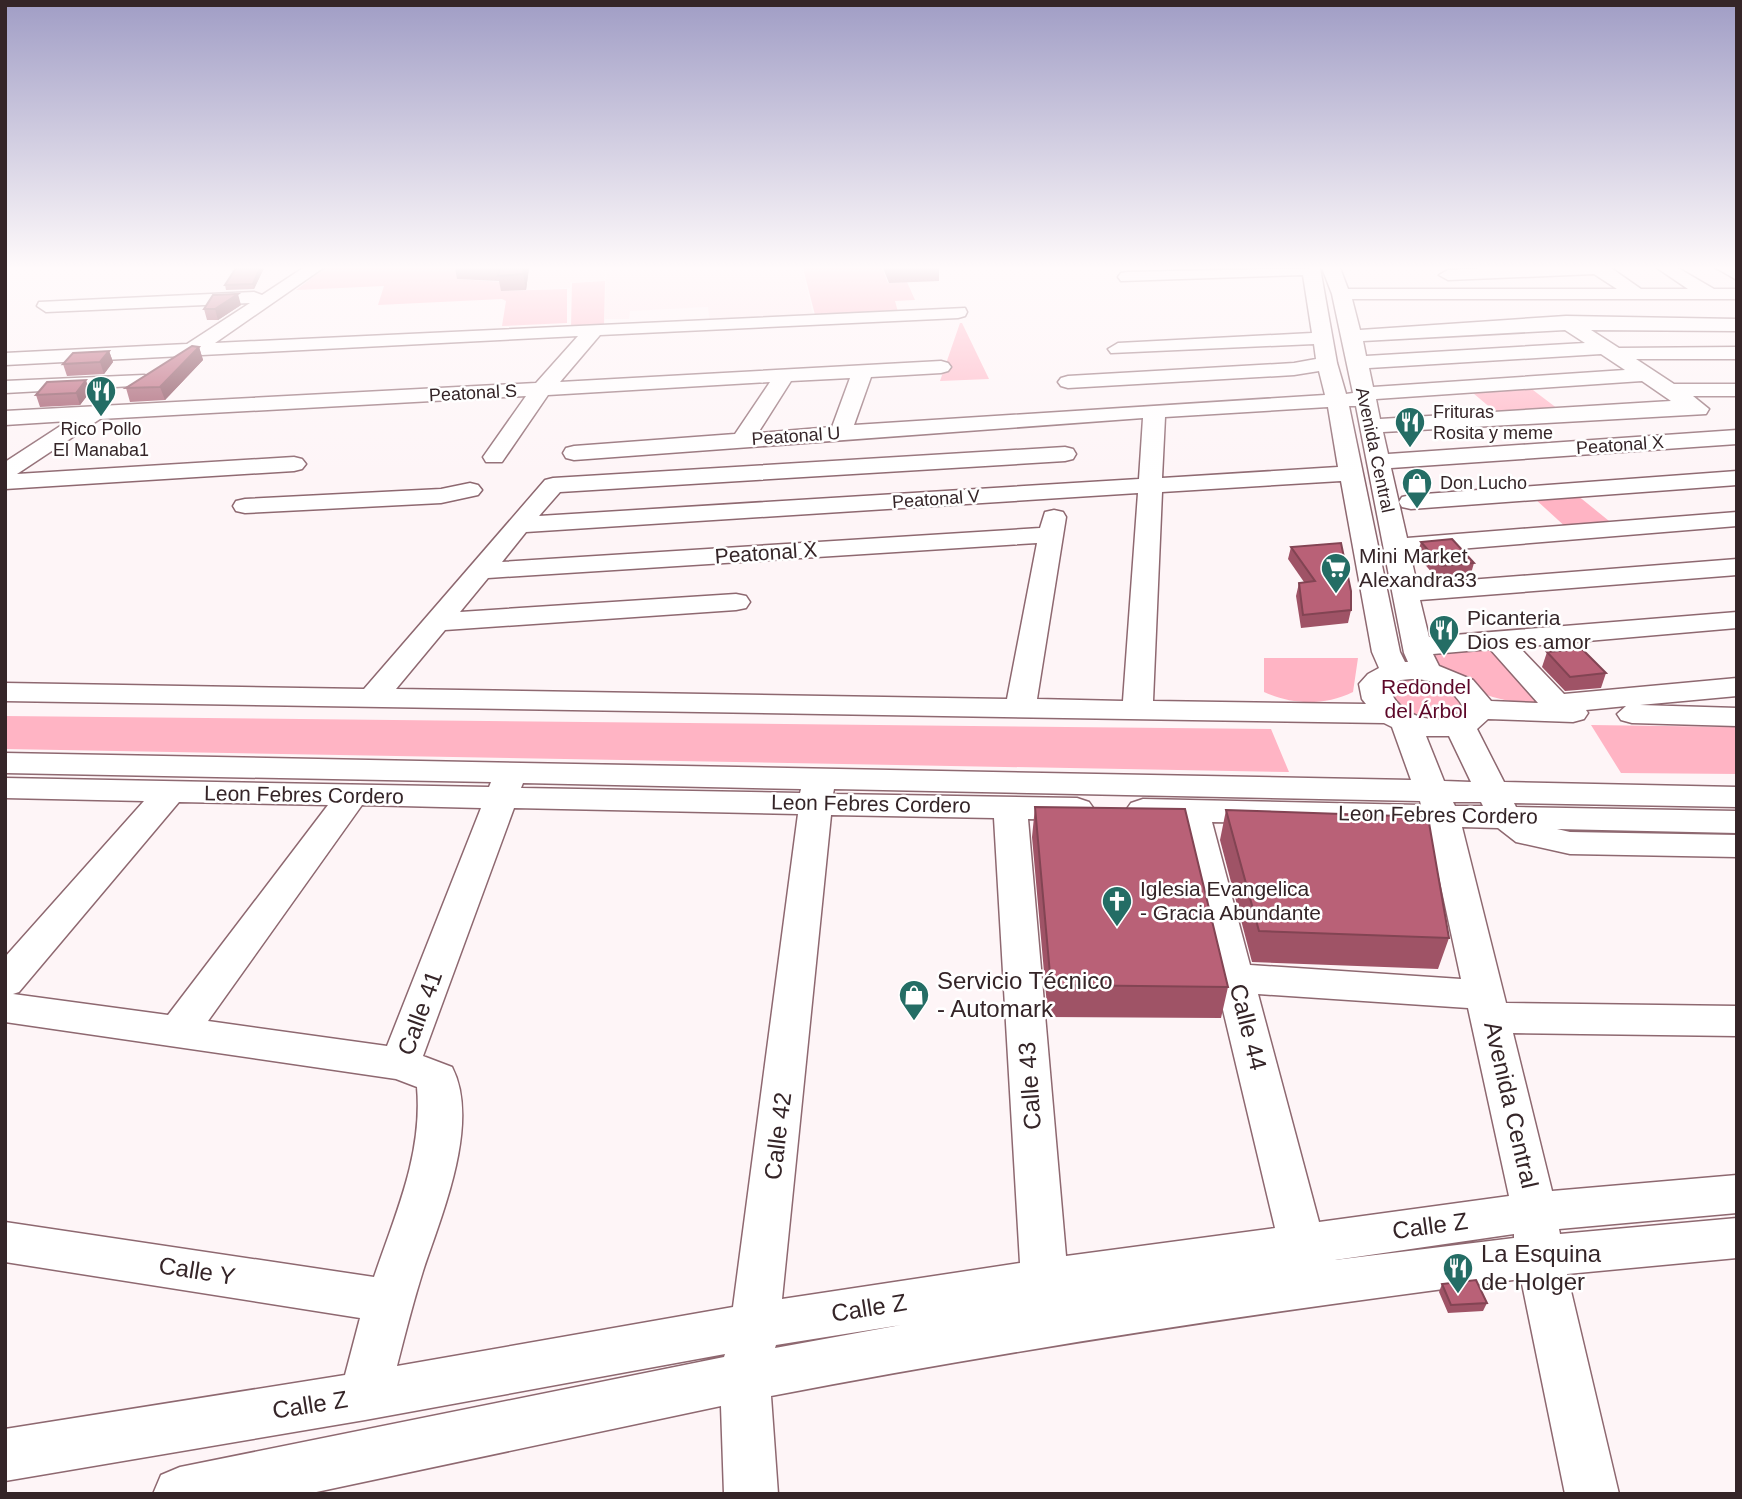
<svg xmlns="http://www.w3.org/2000/svg" width="1742" height="1499" viewBox="0 0 1742 1499" font-family="Arial,sans-serif">
<rect width="100%" height="100%" fill="#fef5f7"/>
<path fill="#fee8ec" d="M529 268H802L814 318 710 322 708 307 630 311 629 319H605L606 270 604 281 570 282V288L526 290Z"/>
<path fill="#ffb4c4" d="M325 268H459L457 279 503 282 501 291 567 289V323L502 326 506 301 502 299 378 305 384 286 296 290Z
M803 268H882L888 283 907 282 915 300 895 301 898 312 815 315Z
M605 281 604 326 571 327 572 283Z
M960 323H962L989 379 940 381Z
M1528 388 1533 390 1562 412 1499 415 1473 393Z
M1577 495 1614 525 1569 530 1534 498Z
M1496 646 1548 704C1511 705 1472 695 1444 672 1437 667 1432 657 1427 649Z
M1264 658H1358L1353 692C1324 706 1292 705 1264 692Z
M1398 674 1452 682 1468 715 1437 725 1399 715 1384 681Z
M5 716 1271 729 1289 772 5 749Z
M1591 725 1737 727V774L1621 773Z"/>
<g fill="none" stroke-linecap="round" stroke-linejoin="round">
<g stroke="#8e6870" stroke-width="3">
<path id="minor" d="M303 268H323L215 343 965 308 967 312 965 316 958 318 600 335 560 382 941 361 948 363 951 367 948 371 941 373 871 377 854 425 1325 395 1319 371 1294 375 1068 388 1061 386 1058 382 1061 378 1068 376 1294 363 1316 359 1314 344 1111 353 1108 349 1118 343 1312 333 1303 275 1121 281 1118 277 1121 273 1127 272 1320 268 1337 363 1346 394 1353 393 1332 294 1322 268H1340L1348 289H1617L1594 274 1448 280 1439 275 1448 270 1483 268H1611L1641 289H1688L1657 268H1678L1714 289H1737V299H1352L1360 330 1566 316 1737 319V331L1591 330 1619 348 1737 347V359H1636L1674 384H1737V396H1693L1709 409 1706 414 1383 432 1388 454 1737 430V444L1391 468 1407 538 1737 512V526L1410 553 1417 584 1737 559V575L1420 600 1429 637 1737 612V628L1519 647 1564 694 1737 678V696L1640 705 1737 708V726L1632 723 1621 720 1617 714 1626 706 1586 710 1588 713 1584 719 1573 722 1488 719 1477 729 1504 782 1737 787V807L1514 803 1516 807 1737 811V833L1557 829 1570 832 1737 835V857L1570 854 1516 842 1498 828 1462 827 1506 1003 1737 1006V1036L1513 1033 1552 1191 1737 1175V1213L1559 1229 1560 1234 1737 1218V1258L1567 1274 1619 1494H1565L1521 1279C1269 1311 1020 1348 771 1396L778 1494H724L721 1406 307 1494H153L161 1475 180 1467 724 1357 725 1354 365 1420 5 1481V1429L345 1375 360 1318 5 1262V1222L374 1277C395 1215 423 1154 417 1087L396 1079 5 1022V957L144 801 5 798V778L489 787 491 782 5 773V753L1411 780 1392 727 1384 723 5 701V683L364 689 545 480 553 478 1065 447 1073 449 1076 454 1073 459 1065 461 560 492 539 516 1139 479 1143 418 574 460 566 458 563 453 566 448 574 446 735 434 770 382 548 395 502 462H486L483 457 526 396 100 419 17 474 294 457 302 459 306 464 302 469 294 471 5 489V462L68 421 5 425V411L536 383 578 336 5 365V353L187 344 250 303 46 312 37 306 39 302 254 292 262 295ZM1565 330 1585 343 1366 356 1363 341ZM1601 354 1625 370 1373 387 1369 368ZM850 378 832 427 758 433 791 381ZM1642 381 1671 401 1380 419 1376 399ZM1349 406H1356L1404 653 1408 662H1405L1400 652ZM1328 407 1338 467 1162 478 1165 417ZM1341 481 1372 652 1379 668 1368 674 1359 684 1362 699 1366 704 1153 701 1162 492ZM1138 493 1123 701 1037 699 1066 517 1063 512 1054 510 1045 512 1040 528 502 562 526 532ZM1037 543 1007 699 396 689 445 630 736 610 746 608 750 602 746 596 736 594 460 612 488 578ZM1490 649 1538 703 1491 701 1473 680 1439 666 1433 654ZM1411 679C1432 678 1455 689 1464 709 1442 731 1395 716 1389 686L1401 680ZM1426 736H1449L1471 782 1444 781ZM523 783 801 789 800 793 521 788ZM834 789 1420 801 1421 805 1143 799 1131 803 1126 810 1131 817 1143 821H1178L1275 1228 1066 1256 1028 819 1077 820 1089 816 1094 809 1089 802 1077 798 833 794ZM179 802 328 805 168 1015 13 994 19 992ZM1453 802H1481L1483 806H1455ZM362 805 481 808 387 1046 208 1021ZM514 808 798 814 733 1307 397 1366C405 1334 413 1303 423 1271 441 1216 481 1123 452 1067L423 1056ZM831 815 994 818 1020 1263 782 1299ZM1212 822 1428 826 1461 979 1250 965ZM1258 994 1468 1008 1509 1196 1319 1222ZM1514 1234V1238L1335 1260ZM901 1325 775 1348 776 1345Z
M1716 268H1737V280Z
M144 375 151 377 154 381 151 385 5 393V381Z
M1737 471V485L1411 509 1402 507 1399 502 1402 497 1411 495Z
M470 483 478 485 482 490 478 495 441 503 245 513 236 511 233 506 236 501 245 499 441 489Z"/>
</g>
<use href="#minor" fill="#fff" fill-rule="evenodd"/>
</g>
<path fill="#9f5366" d="M236 268H264L254 289 226 290 225 285Z
M455 268H529L526 290 501 291 499 281 457 279Z
M883 268H939V281L889 283Z
M241 305 218 320H207L204 309Z
M199 347 203 360 165 400 130 402 126 388Z
M109 351 113 362 104 374 67 376 63 364Z
M90 392 80 405 40 407 36 395Z
M1421 542 1474 563 1470 577 1438 580 1417 555Z
M1291 547 1351 610 1348 623 1301 628 1296 596 1299 583 1304 582 1288 559Z
M1547 652 1606 673 1601 688 1565 691 1542 667Z
M1035 807 1228 987 1221 1018 1048 1017 1032 837Z
M1226 810 1449 938 1438 969 1252 962 1220 840Z
M1442 1284 1487 1303 1483 1311 1448 1313 1439 1292Z"/>
<path fill="#824453" d="M260 268H264L254 289 253 284Z
M524 268H529L526 290 523 274Z
M238 294 241 305 218 320 215 309Z
M199 347 203 360 165 400 160 387Z
M109 351 113 362 104 374 100 362Z
M86 380 90 392 80 405 76 393Z"/>
<path fill="#b96177" stroke="#824453" stroke-width="2" d="M236 268H260L253 284 225 285Z
M500 268H524L523 274 498 276Z
M238 294 215 309H204L213 295Z
M192 346 199 347 160 387 126 388Z
M109 351 100 362 63 364 73 353Z
M86 380 76 393 36 395 47 382Z
M1452 539 1474 563 1442 566 1421 542Z
M1341 543 1351 591V610L1303 615 1299 583 1315 581 1291 547Z
M1582 649 1606 673 1570 677 1547 652Z
M1035 807 1185 809 1228 987 1051 985Z
M1226 810 1428 817 1449 938 1259 931Z
M1476 1280 1487 1303 1451 1305 1442 1284Z"/>
<linearGradient id="sky" x2="0" y2="1"><stop stop-color="#a09dc5"/><stop offset="0.56" stop-color="#fffafb"/><stop offset="1" stop-color="#fffafb" stop-opacity="0"/></linearGradient>
<rect width="1742" height="478" fill="url(#sky)"/>
<defs>
<g id="restaurant-pin" transform="scale(1.575)"><path d="M0 17L-7.5 6A9.5 9.5 0 1 1 7.5 6Z" fill="#246d65" stroke="#fff"/><path d="M-5-6h1v4h1v-4h1v4h1v-4h1v5L-1.5 .5V6h-2V.5L-5-1ZM5-6V6H3V1.5H1.5Q1.5-4 5-6Z" fill="#fff"/></g>
<g id="shop-pin" transform="scale(1.575)"><path d="M0 17L-7.5 6A9.5 9.5 0 1 1 7.5 6Z" fill="#246d65" stroke="#fff"/><path d="M-5-2.5h2.3a2.7 3.5 0 0 1 5.4 0H5L5.5 6h-11ZM-1.5-2.5h3a1.5 2.3 0 0 0-3 0Z" fill="#fff"/></g>
<g id="supermarket-pin" transform="scale(1.575)"><path d="M0 17L-7.5 6A9.5 9.5 0 1 1 7.5 6Z" fill="#246d65" stroke="#fff"/><path d="M-6-5.5h2.5l.6 2H6L4.5 2H-2.5L-4.4-4H-6ZM-1.5 3.2a1.3 1.3 0 1 0 .1 0ZM3 3.2a1.3 1.3 0 1 0 .1 0Z" fill="#fff"/></g>
<g id="church-pin" transform="scale(1.575)"><path d="M0 17L-7.5 6A9.5 9.5 0 1 1 7.5 6Z" fill="#246d65" stroke="#fff"/><path d="M-1.2-6h2.4v3.5h3.3v2.4h-3.3V6h-2.4V-.1h-3.3v-2.4h3.3Z" fill="#fff"/></g>
</defs>
<g fill-rule="evenodd">
<use href="#restaurant-pin" x="101" y="391"/>
<use href="#restaurant-pin" x="1410" y="422"/>
<use href="#shop-pin" x="1417" y="483"/>
<use href="#supermarket-pin" x="1336" y="568"/>
<use href="#restaurant-pin" x="1444" y="630"/>
<use href="#church-pin" x="1117" y="901"/>
<use href="#shop-pin" x="914" y="995"/>
<use href="#restaurant-pin" x="1458" y="1268"/>
</g>
<g text-anchor="middle" stroke-width="5" stroke-linejoin="round" paint-order="stroke">
<g font-size="18" fill="#352528" stroke="#fff">
<text transform="translate(473 393) rotate(-3)" y="6">Peatonal S</text>
<text transform="translate(796 436) rotate(-4)" y="6">Peatonal U</text>
<text transform="translate(1620 445) rotate(-4)" y="6">Peatonal X</text>
<text transform="translate(1375 450) rotate(78)" y="6">Avenida Central</text>
<text transform="translate(936 499) rotate(-4)" y="6">Peatonal V</text>
</g>
<g font-size="18" fill="#352528" stroke="#fff" text-anchor="start">
<text x="1433" y="418">Frituras<tspan x="1433" dy="21">Rosita y meme</tspan></text>
<text x="101" y="435" text-anchor="middle">Rico Pollo<tspan x="101" dy="21">El Manaba1</tspan></text>
<text x="1440" y="489">Don Lucho</text>
</g>
<g font-size="21" fill="#352528" stroke="#fff">
<text transform="translate(766 553) rotate(-4)" y="7">Peatonal X</text>
<text transform="translate(304 795) rotate(1)" y="7">Leon Febres Cordero</text>
<text transform="translate(871 804) rotate(1)" y="7">Leon Febres Cordero</text>
<text transform="translate(1438 815) rotate(1)" y="7">Leon Febres Cordero</text>
</g>
<g font-size="21" fill="#352528" stroke="#fff" text-anchor="start">
<text x="1359" y="563">Mini Market<tspan x="1359" dy="24">Alexandra33</tspan></text>
<text x="1467" y="625">Picanteria<tspan x="1467" dy="24">Dios es amor</tspan></text>
<text x="1140" y="896">Iglesia Evangelica<tspan x="1140" dy="24">- Gracia Abundante</tspan></text>
</g>
<g font-size="21" fill="#5d0829" stroke="#fff">
<text x="1426" y="694">Redondel<tspan x="1426" dy="24">del Árbol</tspan></text>
</g>
<g font-size="24" fill="#352528" stroke="#fff" text-anchor="start">
<text x="937" y="989">Servicio Técnico<tspan x="937" dy="28">- Automark</tspan></text>
<text x="1481" y="1262">La Esquina<tspan x="1481" dy="28">de Holger</tspan></text>
</g>
<g font-size="24" fill="#352528" stroke="#fff">
<text transform="translate(420 1013) rotate(-70)" y="8">Calle 41</text>
<text transform="translate(1248 1027) rotate(76)" y="8">Calle 44</text>
<text transform="translate(1030 1086) rotate(-94)" y="8">Calle 43</text>
<text transform="translate(1511 1105) rotate(77)" y="8">Avenida Central</text>
<text transform="translate(778 1136) rotate(-83)" y="8">Calle 42</text>
<text transform="translate(1430 1226) rotate(-8)" y="8">Calle Z</text>
<text transform="translate(197 1271) rotate(9)" y="8">Calle Y</text>
<text transform="translate(869 1308) rotate(-9)" y="8">Calle Z</text>
<text transform="translate(310 1405) rotate(-9)" y="8">Calle Z</text>
</g>
</g>
<rect width="1742" height="1499" fill="none" stroke="#352528" stroke-width="14"/>
</svg>
